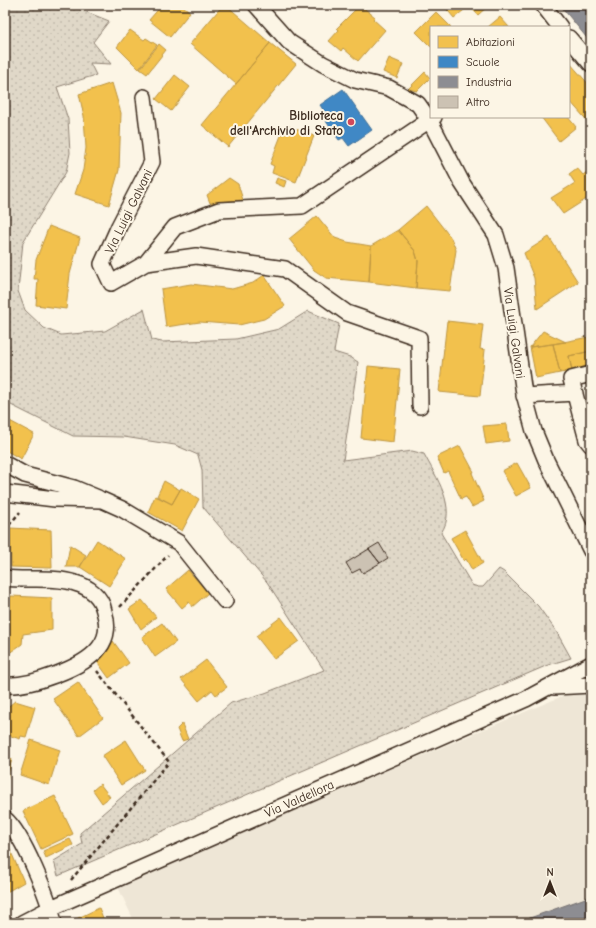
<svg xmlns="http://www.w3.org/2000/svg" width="596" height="928" viewBox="0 0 596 928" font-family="'Comic Neue',sans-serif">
<defs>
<pattern id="grass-dots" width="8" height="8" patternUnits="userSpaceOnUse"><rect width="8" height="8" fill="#e0d8c8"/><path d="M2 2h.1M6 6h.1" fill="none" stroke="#c1baab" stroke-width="1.8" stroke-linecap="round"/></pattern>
</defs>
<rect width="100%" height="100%" fill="#fcf5e5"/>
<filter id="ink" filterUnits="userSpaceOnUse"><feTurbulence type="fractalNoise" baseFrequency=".025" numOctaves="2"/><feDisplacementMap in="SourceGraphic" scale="8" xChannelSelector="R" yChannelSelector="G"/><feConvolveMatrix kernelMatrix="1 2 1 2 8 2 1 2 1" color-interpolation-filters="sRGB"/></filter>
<g filter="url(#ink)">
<path fill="#eee6d6" d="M586 686H591V923H135L117 885Z"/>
<path fill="url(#grass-dots)" stroke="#8e8173" d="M5 5H69L109 21 93 42 111 64 90 63 96 75 57 87 68 119 70 153 66 172 23 242 18 291 25 310 44 328 61 335 105 331 144 309 152 340 162 342 236 339 279 329 308 311 339 324 334 352 350 357 358 362 343 460 412 451 424 454C436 477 458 508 441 533L472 585 478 587H483L499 569 504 572 538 606 556 631 571 658 548 665 58 876 54 861 82 844 80 833 231 703 265 693 324 670 267 582 203 507 202 470 198 455 175 445 124 437 73 436 5 402Z"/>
<path fill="#f2c14e" stroke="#bb9440" d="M162 5H182L190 12 170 37 149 20Z
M223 5H226L270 43 236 84 190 44Z
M360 5 375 17 373 19 385 30 358 61 343 48 341 51 329 41 339 30 337 28Z
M446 5H459L464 10 454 18 444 6Z
M469 5H489L478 15Z
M436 12 451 27H431V47L416 32Z
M500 17 509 27H488Z
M130 30 144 40 146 38 157 45 139 69 117 47Z
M270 43 296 64 228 147 202 125Z
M159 44 166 50 147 74 140 69Z
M389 58 403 64 397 78 383 72Z
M569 62 591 87V125L569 100Z
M425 72 430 78 417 91 408 89Z
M175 75 190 87 171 111 156 99Z
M112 83 121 113 119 170 109 205 75 194 83 170 86 148 84 116 79 94Z
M541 117H568L576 127 559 141Z
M288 126 314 136 296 182 272 173 274 166 270 164 282 133 286 134Z
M577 168 583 175 591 169V196L563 214 551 198 575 183 569 174Z
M229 178 238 184 243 200 210 203 207 195Z
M277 178 286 181 284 187 275 183Z
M426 206 451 238 456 250 450 291 416 288 418 261 415 251 398 230Z
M317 216 335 238 347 242 371 246 369 282 326 278 314 270 289 239Z
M49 226 80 238 70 274 66 309 36 305 38 279H34L36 260Z
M398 230 415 251 418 261 416 288 369 282 371 246Z
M549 237 578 282 537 309 534 278 524 253Z
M264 275 285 306 264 319 239 325 200 322 166 327 161 289 191 284 232 289 253 283Z
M447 321 483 325 480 349 485 350 480 396 439 392Z
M543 331 566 342 530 347Z
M589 337 591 351 569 356 572 371 560 373 553 344Z
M553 344 560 373 536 378 530 347Z
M591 351V367L572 371 569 356Z
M368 366 400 369 393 442 361 438Z
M6 419 34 434 21 459 5 450Z
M507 424 509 441 486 444 483 426Z
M460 446 474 472 472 473 484 501 472 507 466 497 461 499 448 471 444 473 437 457Z
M517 463 531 488 516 496 502 471Z
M164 481 180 490 172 504 157 496Z
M181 488 199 499 182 531 148 512 155 496 172 504Z
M10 528 51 530 52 568 11 567Z
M465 530 483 563 472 570 466 559 464 561 451 538Z
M97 540 126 559 109 586 80 567Z
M70 545 86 555 80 567H66Z
M188 570 208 593 192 607 189 602 182 608 166 589Z
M12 596 52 598V630L23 634 22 644 5 656V597Z
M142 600 156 617 141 629 129 609Z
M281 617 299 641 274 659 256 636Z
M162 623 176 642 155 657 142 637Z
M113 641 129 663 109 678 93 656Z
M206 660 227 687 216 695 212 690 199 701 181 679Z
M78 682 103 718 79 736 53 699Z
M15 701 35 707 26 737 21 736 20 739 5 734V709Z
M182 724 188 739 182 741 177 729Z
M31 740 60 750 49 785 20 775Z
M126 740 145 770 121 785 102 756Z
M5 757 12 759 5 785Z
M100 784 110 797 102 803 93 790Z
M55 796 73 834 41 849 23 811Z
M5 838 24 882 5 893Z
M70 839 73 845 46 858 43 851Z
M99 908 105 923H73L72 921Z"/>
<path fill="#3f88c5" stroke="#3e6c93" d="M343 89 372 130 349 146 343 138 339 140 321 114 324 111 320 105Z"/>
<path fill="#8d8d92" stroke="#746f6f" d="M560 5H583L591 15V43Z
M591 5V15L584 6Z
M591 896V923H516Z"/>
<path fill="#ccc2b3" stroke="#3b2a1e" d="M379 543 388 558 380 563 369 549Z
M369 549 380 563 363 573 360 569 352 573 346 563Z"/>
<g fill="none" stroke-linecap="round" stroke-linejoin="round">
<g stroke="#3b2a1e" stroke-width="18">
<path id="street" d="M256 5 289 42 323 64 355 80 389 88 418 104 430 121 462 183 496 235 506 268 524 394 534 431 546 460 591 551
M543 5 560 27
M569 38 591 64
M144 97 152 162 119 226 102 264 111 283 146 263 175 227 219 210 302 206 434 117
M146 263 196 256 285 269 347 313 419 338 420 406
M591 374 571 379 587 440 591 445
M524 396 575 393
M5 464 25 475 74 488 98 498
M5 493 55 499 102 500 122 509 179 543 225 601
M5 578C26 581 55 576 75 583 89 587 101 596 104 611 108 623 108 637 99 648 84 668 29 687 5 685
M554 687 591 685
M5 819C23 834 49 899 54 923
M22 923 51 908 526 699 591 664"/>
</g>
<path stroke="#3b2a1e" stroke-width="2.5" stroke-dasharray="4 3" stroke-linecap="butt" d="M5 530 20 512
M120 607 168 555
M71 880 169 762 97 671"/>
<use href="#street" stroke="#fcf5e5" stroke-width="15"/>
</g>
</g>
<circle fill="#d1495b" stroke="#fcf5e5" stroke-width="1.5" cx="351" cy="122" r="4"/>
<g text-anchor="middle" stroke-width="4" stroke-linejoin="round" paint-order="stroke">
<g font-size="13" font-weight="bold" fill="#3b2a1e" stroke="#fcf5e5" text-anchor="end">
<text x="343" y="120">Biblioteca<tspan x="343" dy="15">dell'Archivio di Stato</tspan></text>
</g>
<g font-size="13" fill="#3b2a1e" stroke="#fcf5e5">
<text transform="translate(128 211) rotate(-64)" y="5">Via Luigi Galvani</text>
<text transform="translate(515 333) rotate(82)" y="5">Via Luigi Galvani</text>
<text transform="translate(299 798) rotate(-24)" y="5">Via Valdellora</text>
</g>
</g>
<rect width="596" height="928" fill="none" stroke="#fcf5e5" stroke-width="20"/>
<rect x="10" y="10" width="576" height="908" fill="none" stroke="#3b2a1e" stroke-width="1.5" filter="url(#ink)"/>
<rect x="430" y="26" width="140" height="92" fill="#fcf5e5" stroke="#afa495"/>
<rect x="438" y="36" width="20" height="12" fill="#f2c14e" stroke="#afa495"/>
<text x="466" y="46" font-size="12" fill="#3b2a1e">Abitazioni</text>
<rect x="438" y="56" width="20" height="12" fill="#3f88c5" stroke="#afa495"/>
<text x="466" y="66" font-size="12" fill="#3b2a1e">Scuole</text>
<rect x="438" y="76" width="20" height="12" fill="#8d8d92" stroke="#afa495"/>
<text x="466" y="86" font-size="12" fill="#3b2a1e">Industria</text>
<rect x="438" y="96" width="20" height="12" fill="#ccc2b3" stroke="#afa495"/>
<text x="466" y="106" font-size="12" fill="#3b2a1e">Altro</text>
<g transform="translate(550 882)" stroke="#fcf5e5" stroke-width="3" paint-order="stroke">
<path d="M0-3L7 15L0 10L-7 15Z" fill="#3b2a1e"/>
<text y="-6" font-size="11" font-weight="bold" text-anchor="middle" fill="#3b2a1e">N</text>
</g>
</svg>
